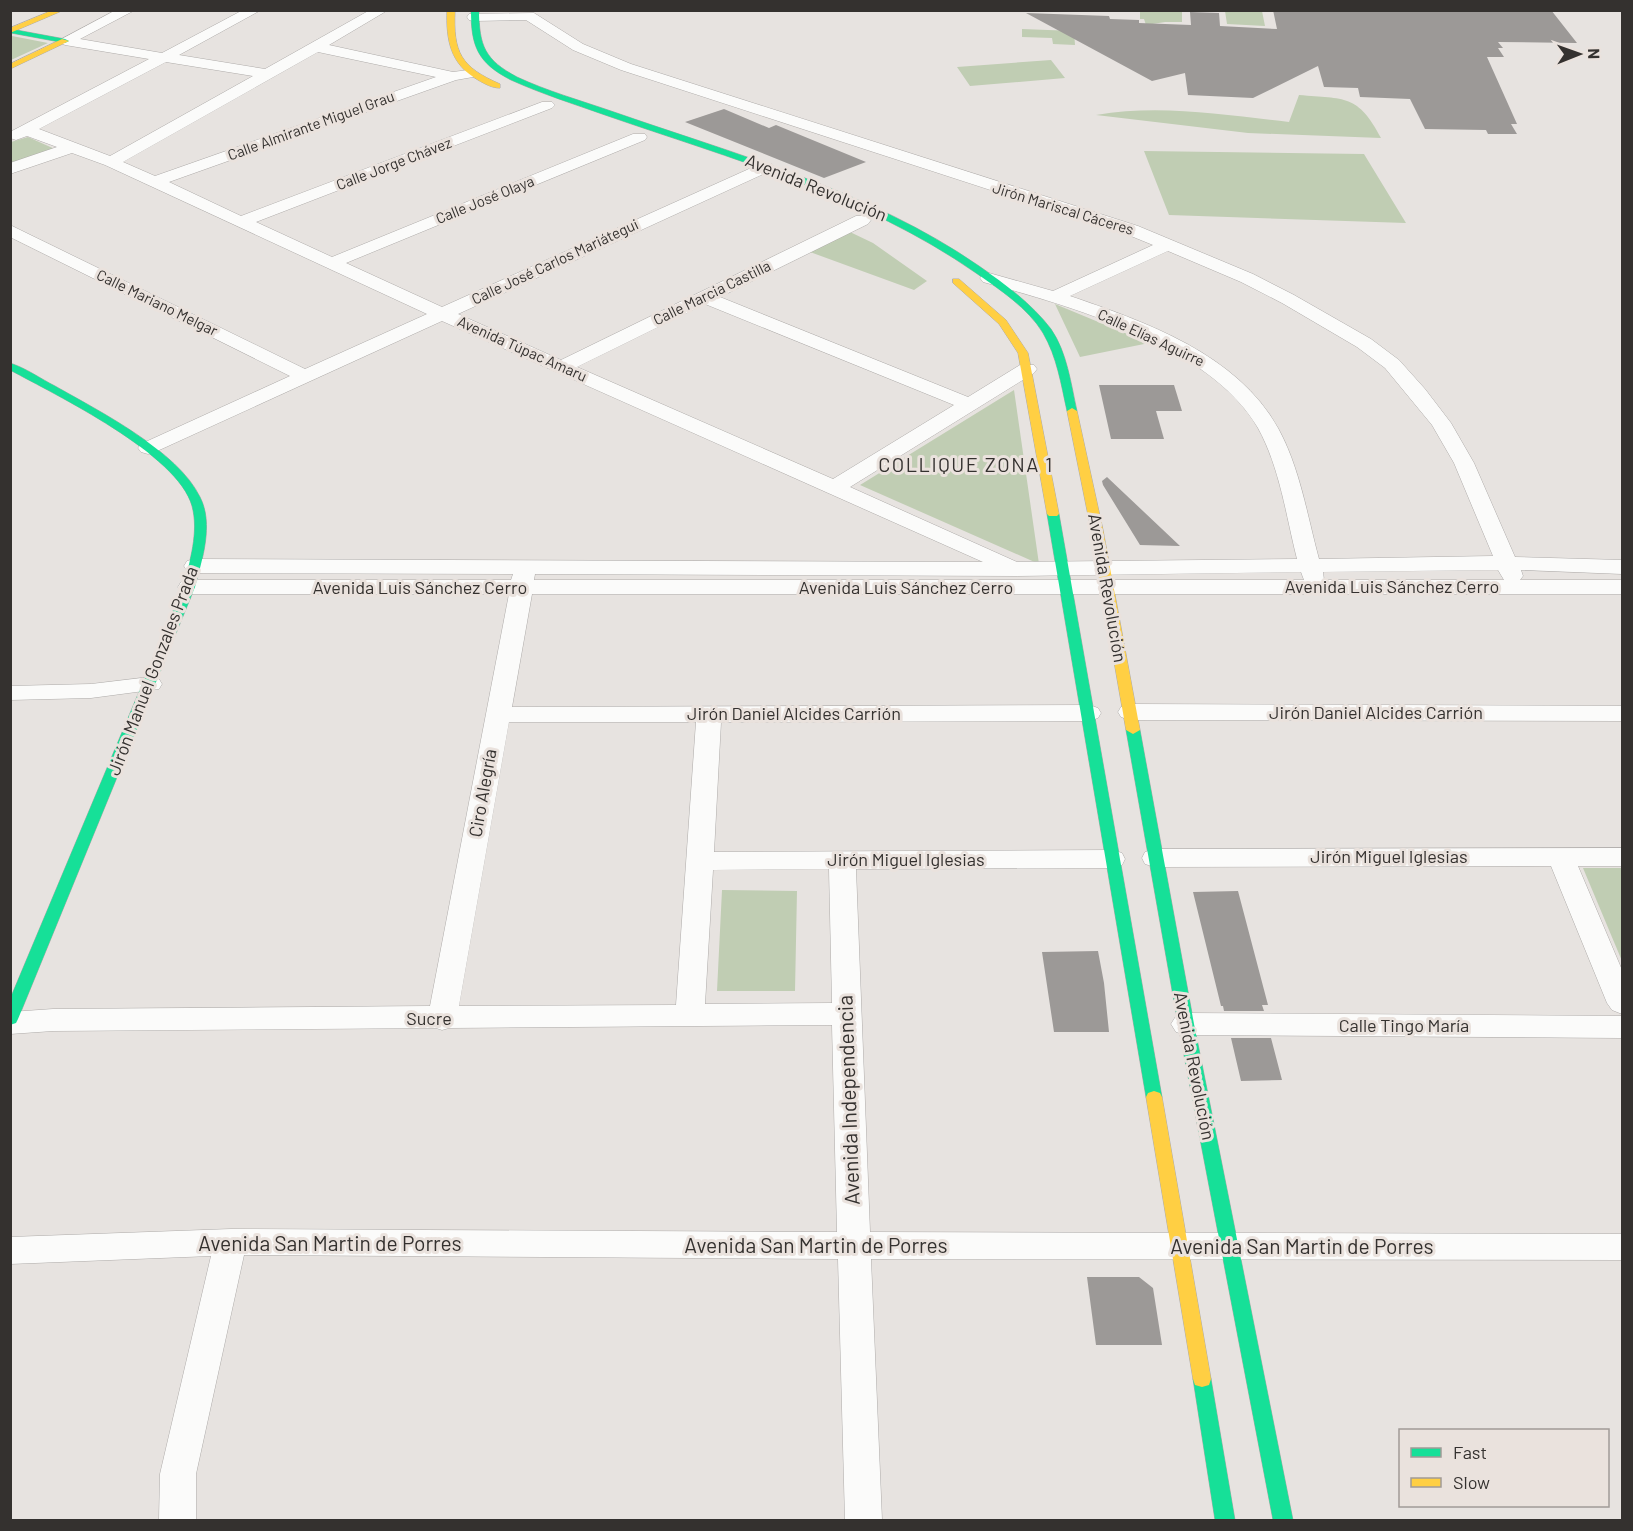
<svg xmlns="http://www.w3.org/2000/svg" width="1633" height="1531" viewBox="0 0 1633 1531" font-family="Barlow,sans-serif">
<rect width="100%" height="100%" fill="#e7e3e0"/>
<path fill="#c0cdb3" d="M1140 11H1182V22H1165L1146 25 1144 19H1140Z
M1225 11H1262L1265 26 1227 24Z
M1022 29 1074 31 1075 45 1053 44 1052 38 1022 37Z
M12 36 48 43 11 60Z
M1051 60 1065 78 970 86 957 67Z
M1299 95C1345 99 1358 94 1381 138L1248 133 1096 115C1161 104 1224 115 1289 122Z
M28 137 57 150 11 166V142Z
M1144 151 1364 154 1406 223 1169 215Z
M850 232 873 243 927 281 914 290 810 252Z
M1055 304 1149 343 1080 357Z
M1014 390 1039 564 860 485Z
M1583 868H1622V961Z
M722 890 797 891 795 991H717Z"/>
<path fill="#9c9997" d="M1273 10H1551L1577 43 1498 42 1503 48H1498L1504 57H1487L1517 124H1511L1517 134H1488L1486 130 1425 129 1410 99 1360 97 1358 88 1324 87 1318 66 1253 98 1188 95 1185 73 1152 81 1026 13 1109 16 1110 19 1139 20V23L1191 25 1190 12 1219 13 1220 26 1277 29Z
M724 109 769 128 776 125 866 162 824 178 685 122Z
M1099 385H1174L1182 411H1156L1164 439H1111Z
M1107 477 1180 546 1140 545 1103 485 1102 481Z
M1238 891 1268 1005H1262L1264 1011H1224L1223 1006H1221L1193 892Z
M1098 951 1104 983 1109 1032H1054L1042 952Z
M1231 1038H1271L1282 1080 1241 1081Z
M1087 1277H1139L1153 1288 1162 1345H1096Z"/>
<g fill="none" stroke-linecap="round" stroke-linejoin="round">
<g stroke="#aeaba9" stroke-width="1">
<path id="street" d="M116 10H135L80 39 162 53 243 10H261L179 55 265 69 370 10H388L329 45 453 72 468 70 475 74 473 77 456 80 169 182 241 216 542 102H552L555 105 552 108 256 222 332 257 633 134H645L647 137 645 140 346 263 442 307 760 164H772L774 167 772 170 458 314 561 360 856 216H868L871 220 868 224 720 297 968 397 1020 365H1034L1037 369 1034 373 850 487 1017 562 1297 559C1286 516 1280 468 1258 428 1210 345 1070 306 983 282L980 278 983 274 989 273 1053 291 1153 245 1126 234 621 70 573 50 526 20 474 21 469 20 467 17 469 14 534 13 583 44 631 64 1138 226 1253 274 1294 295 1371 339 1399 360 1425 389 1451 423 1474 463 1515 557 1622 560V574L1521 570 1523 576 1520 580H1622V594H532L512 707 1089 705 1098 708 1101 713 1098 718 1089 721 721 722 714 852 1112 850 1122 853 1125 859 1122 865 1112 868 856 869 870 1232 1622 1234V1260L871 1259 882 1520H845L838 1259 244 1255 196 1474V1520H159L160 1474 211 1256 10 1264V1237L231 1229 837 1232 832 1025 449 1028 442 1030 436 1028 53 1031 10 1034V1012L53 1009 430 1006 509 594H189L181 592 178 587 181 582 189 580H511L513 574 195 573 187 571 184 566 187 561 195 559 983 562 442 321 155 452 148 454 141 452 138 448 141 444 290 376 10 237V225L305 369 427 314 105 165 72 153 10 174V163L57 147 27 136 16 140 10 138V132L149 59 65 45 58 41ZM318 52 436 77 155 176 123 162ZM166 62 253 76 110 156 39 129ZM1168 251 1241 282 1282 303 1357 347 1385 368 1432 425 1454 463 1493 556 1319 559C1307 515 1300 468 1278 428 1237 354 1146 322 1070 296ZM705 304 954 405 833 479 577 367ZM1498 570 1504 580H1324L1323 572ZM1301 572 1304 580H534L535 574 1017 576ZM509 722H696L676 1005 459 1006ZM829 869 832 1003 705 1004 713 870Z
M150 677 159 679 162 684 159 689 91 698 10 700V686L91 684Z
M1130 704 1622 706V721L1130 720 1121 717 1118 712 1121 707Z
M1622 848V866H1578L1622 970V1014L1612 1010 1607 1003 1551 866 1155 867 1145 864 1142 858 1145 852 1155 849Z
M1186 1013 1622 1016V1038L1186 1035 1176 1032 1171 1024 1176 1016Z"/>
</g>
<g stroke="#aeaba9" stroke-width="1">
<path id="fast" d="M471 10H479C479 46 485 60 517 77 547 91 579 100 611 111 737 155 869 190 979 266 1005 284 1032 304 1051 329 1067 352 1071 384 1077 411L1072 414 1067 411C1061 384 1057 357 1043 333 1028 308 999 289 976 273 864 195 732 159 605 115 574 104 542 94 511 80 478 63 471 47 471 10Z
M11 29 65 39 69 41 65 43 11 33Z
M10 363C26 368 41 379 55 386 99 411 178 451 200 497 214 524 202 560 195 587L18 1019 16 1023 10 1025V999L183 587C190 561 199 532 192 506 178 454 56 395 10 370Z
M1053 511 1059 514 1162 1097 1160 1101 1154 1103 1148 1101 1146 1097 1047 514Z
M1133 726 1140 730 1194 1024 1293 1520H1273L1178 1024 1126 730Z
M1202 1371 1209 1373 1211 1379 1235 1520H1215L1193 1379 1195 1373Z"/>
</g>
<g stroke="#aeaba9" stroke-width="1">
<path id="slow" d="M53 10H64L10 33V28Z
M447 10H455C453 53 461 67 500 84V88C492 88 485 84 478 80 450 64 446 40 447 10Z
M62 39 69 41 10 69V64Z
M953 279H959L1006 320 1028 353 1059 514 1057 516H1049L1047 514 1018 353 999 324 953 283Z
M1072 408 1077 411 1103 530 1140 730 1133 734 1126 730 1091 530 1067 411Z
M1154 1091 1160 1093 1162 1097 1211 1379 1209 1385 1202 1387 1195 1385 1193 1379 1146 1097 1148 1093Z"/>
</g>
<use href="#street" fill="#fbfbfa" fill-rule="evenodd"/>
<use href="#fast" fill="#16e098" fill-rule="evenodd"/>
<use href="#slow" fill="#ffcf43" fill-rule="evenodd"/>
</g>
<g text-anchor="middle" stroke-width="6" stroke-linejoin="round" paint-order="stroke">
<g font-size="15" fill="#34312f" stroke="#eae2dd">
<text transform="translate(311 126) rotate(-20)" y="5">Calle Almirante Miguel Grau</text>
<text transform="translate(394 164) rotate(-21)" y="5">Calle Jorge Chávez</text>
<text transform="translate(485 200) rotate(-22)" y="5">Calle José Olaya</text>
<text transform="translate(1063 209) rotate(17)" y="5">Jirón Mariscal Cáceres</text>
<text transform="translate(555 262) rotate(-25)" y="5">Calle José Carlos Mariátegui</text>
<text transform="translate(712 293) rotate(-26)" y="5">Calle Marcia Castilla</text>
<text transform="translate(157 303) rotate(26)" y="5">Calle Mariano Melgar</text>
<text transform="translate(1151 338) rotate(25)" y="5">Calle Elías Aguirre</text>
<text transform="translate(522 349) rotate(24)" y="5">Avenida Túpac Amaru</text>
</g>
<g font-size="18" fill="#34312f" stroke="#eae2dd">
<text transform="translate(816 188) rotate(22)" y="6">Avenida Revolución</text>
<text x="1392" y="593">Avenida Luis Sánchez Cerro</text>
<text x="420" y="594">Avenida Luis Sánchez Cerro</text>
<text x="906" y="594">Avenida Luis Sánchez Cerro</text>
<text transform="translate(1107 588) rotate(80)" y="6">Avenida Revolución</text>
<text transform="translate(153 671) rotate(-69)" y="6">Jirón Manuel Gonzales Prada</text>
<text x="1376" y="719">Jirón Daniel Alcides Carrión</text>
<text x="794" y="720">Jirón Daniel Alcides Carrión</text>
<text transform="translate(483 793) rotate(-80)" y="6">Ciro Alegría</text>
<text x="1389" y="863">Jirón Miguel Iglesias</text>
<text x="906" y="866">Jirón Miguel Iglesias</text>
<text x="429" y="1025">Sucre</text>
<text x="1404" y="1032">Calle Tingo María</text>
<text transform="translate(1194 1066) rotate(79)" y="6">Avenida Revolución</text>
</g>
<g font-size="20" letter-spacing="1.5" fill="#34312f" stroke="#eae2dd">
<text x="966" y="472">COLLIQUE ZONA 1</text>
</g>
<g font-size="21" fill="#34312f" stroke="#eae2dd">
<text transform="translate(849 1100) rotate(-92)" y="7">Avenida Independencia</text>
<text x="330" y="1251">Avenida San Martin de Porres</text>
<text x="816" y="1253">Avenida San Martin de Porres</text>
<text x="1302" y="1254">Avenida San Martin de Porres</text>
</g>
</g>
<rect width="1633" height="1531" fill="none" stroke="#34312f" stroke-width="24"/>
<rect x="1399" y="1429" width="210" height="78" fill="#eae2dd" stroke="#a19b97" stroke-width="1.5"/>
<rect x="1411" y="1448" width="30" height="9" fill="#16e098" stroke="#a19b97" stroke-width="1.5"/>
<text x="1453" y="1459" font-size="18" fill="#34312f">Fast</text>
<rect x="1411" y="1478" width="30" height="9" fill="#ffcf43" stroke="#a19b97" stroke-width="1.5"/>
<text x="1453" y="1489" font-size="18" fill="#34312f">Slow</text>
<g transform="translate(1579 54) rotate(89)" stroke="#eae2dd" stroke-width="4.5" paint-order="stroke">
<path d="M0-4.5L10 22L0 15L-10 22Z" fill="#34312f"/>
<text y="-9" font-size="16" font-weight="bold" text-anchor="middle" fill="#34312f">N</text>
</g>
</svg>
